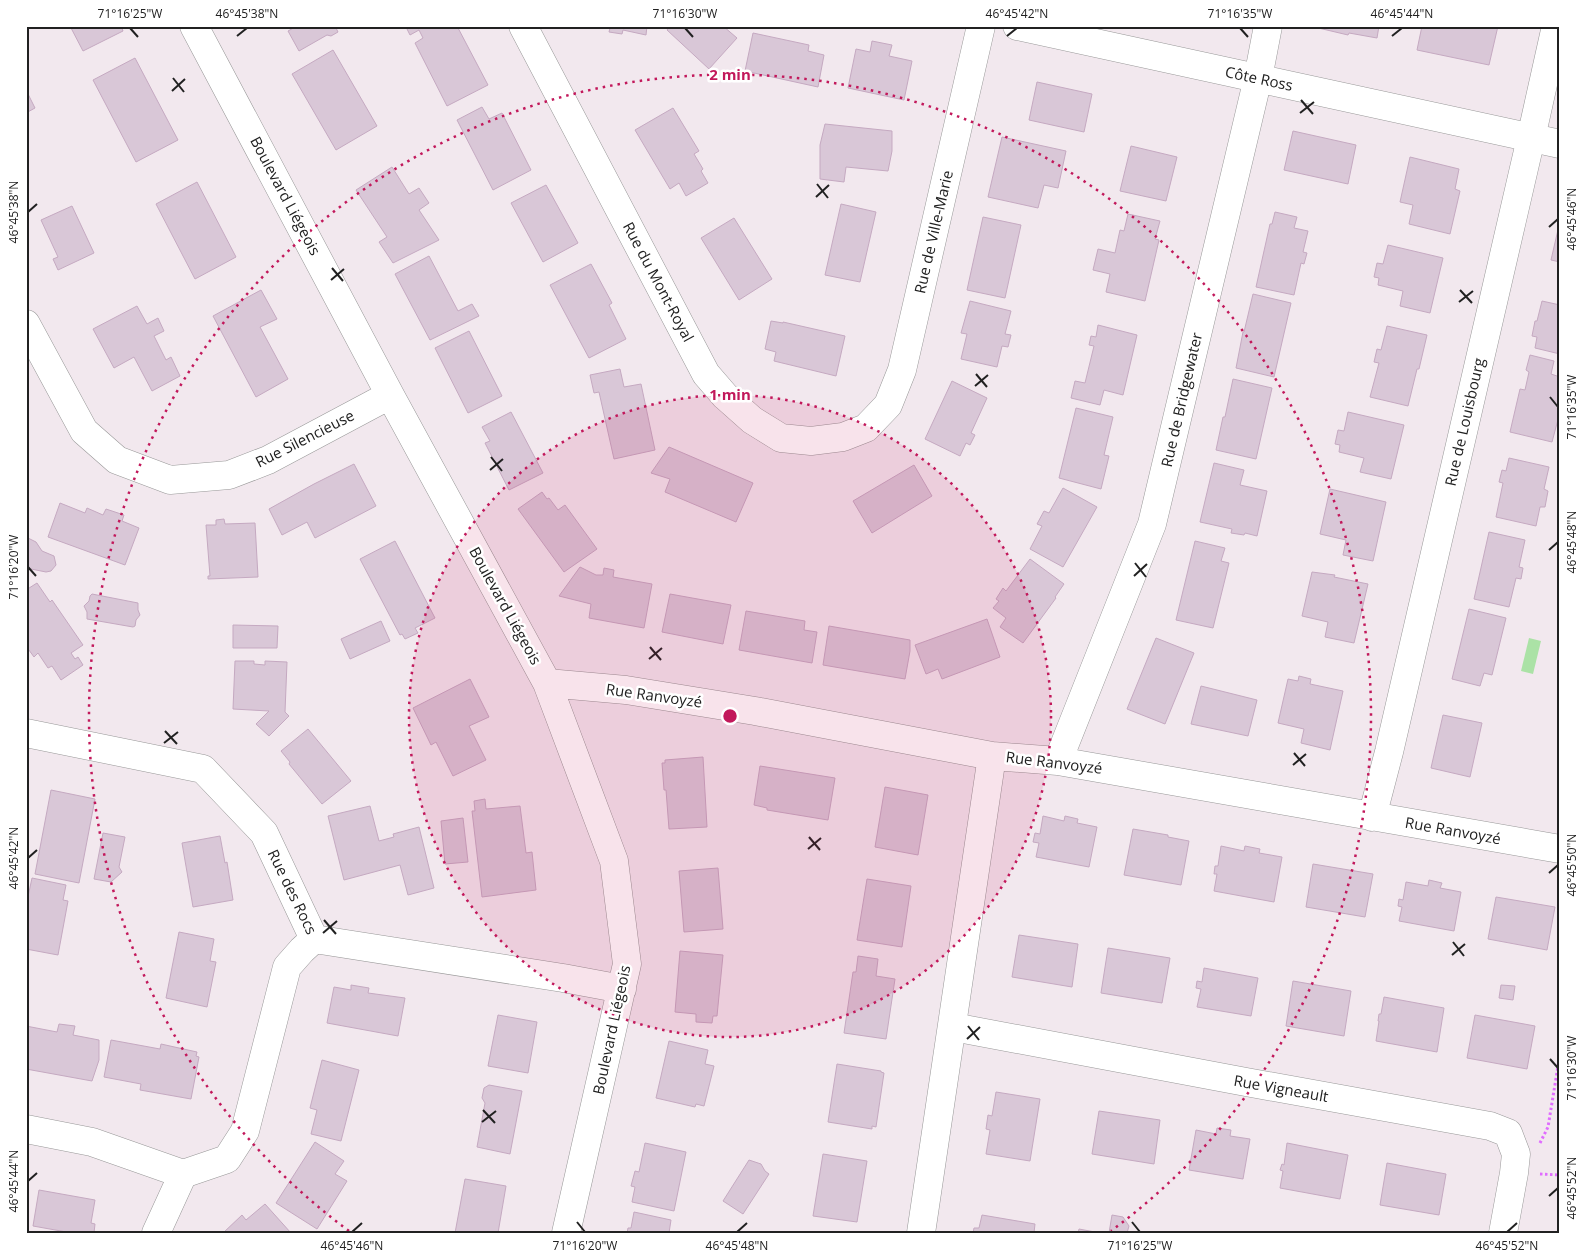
<svg xmlns="http://www.w3.org/2000/svg" width="1586" height="1259" viewBox="0 0 1586 1259" font-family="'Open Sans',sans-serif">
<rect width="100%" height="100%" fill="#f2e8ee"/>
<path fill="#abe2a6" d="M1529 638 1541 641 1533 674 1521 671Z"/>
<path fill="#d9c7d7" stroke="#c5a9c1" d="M70 26H121L123 31 83 51Z
M297 26H335L338 32 331 36 327 35 299 51 288 31Z
M412 26H457L488 85 447 106 415 43 423 38 419 30 410 35 407 29Z
M604 26H647L646 35 623 30 622 34 609 32 610 28Z
M670 26H723L737 38 709 69 667 30Z
M1310 26H1379L1377 38 1349 33 1348 35Z
M1422 26H1498L1489 65 1417 50Z
M753 33 809 45 808 51 824 55 818 87 745 71Z
M872 41 892 45 889 56 912 61 904 100 848 88 856 49 870 52Z
M333 50 377 126 336 150 292 74Z
M135 58 178 140 136 162 93 80Z
M1037 82 1092 94 1084 132 1029 120Z
M26 90 35 108 26 113Z
M482 107 489 119 502 113 531 170 493 190 457 120Z
M673 108 699 151 694 154 703 169 701 171 708 183 686 196 679 183 670 189 635 130Z
M825 124 892 131V151L888 171 846 167 844 182 820 179V145Z
M1293 131 1356 145 1348 184 1284 170Z
M1002 137 1066 151 1058 188 1044 185 1038 208 988 197Z
M1131 146 1177 157 1166 201 1120 191Z
M1410 157 1459 169 1455 189 1460 191 1450 234 1409 224 1413 205 1400 202Z
M392 167 409 194 419 188 429 203 419 210 439 240 393 263 379 242 387 237 356 190Z
M197 182 236 257 195 279 156 204Z
M546 185 578 243 543 262 511 203Z
M841 204 876 212 860 282 825 275Z
M72 206 94 253 58 270 53 259 58 257 41 220Z
M1275 212 1297 217 1294 228 1308 231 1303 252 1307 253 1304 264 1301 263 1294 295 1256 287 1270 224H1272Z
M1128 214 1160 221 1155 239 1159 240 1145 301 1106 292 1110 274 1093 270 1098 249 1115 253 1120 230 1124 231Z
M983 217 1021 225 1005 298 967 290Z
M734 218 772 279 739 300 701 238Z
M1560 221V262L1551 260Z
M1388 245 1443 258 1430 313 1400 306 1403 291 1378 285 1379 278 1374 277 1377 263 1383 264Z
M429 256 458 311 472 304 479 316 430 340 395 274Z
M591 264 612 303 609 305 626 339 589 358 550 285Z
M261 290 277 319 260 327 288 379 256 397 213 316Z
M1253 294 1291 303 1274 377 1236 368 1243 332H1244Z
M970 301 1011 311 1005 334 1011 335 1008 347 1002 346 997 367 961 359 967 334 961 333Z
M1542 301 1560 305V354L1535 348 1537 337 1532 336 1535 321H1537Z
M137 306 147 324 158 318 164 331 154 336 166 360 171 357 180 376 152 391 134 357 114 368 93 329Z
M771 321 783 323V322L845 336 836 376 774 361 776 352 765 349Z
M1098 325 1137 335 1123 395 1104 390 1100 405 1071 398 1075 381 1085 383 1094 346 1089 345 1091 336 1096 337Z
M1387 326 1427 335 1419 369H1417L1408 406 1370 397 1379 363 1374 362 1377 349 1381 350Z
M469 331 502 396 468 413 435 348Z
M1530 355 1554 361 1551 374 1560 377V412L1552 442 1510 432 1520 389 1525 390 1529 372 1526 370Z
M620 369 624 387 641 384 655 450 614 459 599 392 594 393 590 375Z
M1233 379 1272 388 1256 459 1216 450 1223 417H1225Z
M952 381 987 398 971 433 975 435 970 445 966 443 960 456 925 439Z
M1076 408 1113 417 1104 455 1109 456 1101 489 1059 478Z
M511 412 543 473 509 490 485 443 490 441 482 427Z
M1348 412 1404 425 1391 479 1360 472 1364 458 1339 452 1340 445 1335 444 1338 430 1344 431Z
M669 447 753 483 736 522 665 492 670 479 651 473Z
M1509 458 1549 467 1544 489 1548 491 1545 507H1540L1536 526 1496 517 1503 483 1499 482 1502 470 1506 471Z
M1214 463 1244 470 1240 485 1267 491 1257 536 1245 533 1244 535 1231 533 1232 529 1200 522Z
M354 464 376 506 315 538 307 522 282 535 269 509 314 484Z
M914 465 932 496 872 533 853 501Z
M1063 488 1097 507 1063 567 1030 549 1042 526 1037 524 1044 511 1049 513Z
M1330 489 1386 502 1373 561 1343 555 1346 540 1320 534Z
M542 492 547 499 549 498 558 510 565 505 597 549 564 572 518 509Z
M60 503 85 513 87 508 103 515 106 509 124 515 122 521 139 528 125 565 48 537Z
M224 519 225 524 255 523 258 577 208 579V576H210L206 525H216V520Z
M1489 532 1525 540 1519 567 1523 568 1521 579 1516 578 1509 607 1474 599Z
M26 537 36 542 42 551 54 556 56 565 51 571 46 572 26 568Z
M395 541 435 618 415 628 418 633 405 639 402 634 400 635 360 559Z
M1195 541 1225 548 1221 561 1229 563 1213 628 1176 620Z
M1030 559 1064 584 1055 597 1056 598 1023 643 1000 627 1006 618 993 608 999 601 996 599 1003 588 1006 591Z
M580 567 596 575H603L604 568 614 570 613 577 652 584 644 628 589 618 591 604 559 596Z
M1312 572 1335 575 1334 577 1368 584 1354 643 1325 637 1328 622 1302 616Z
M37 583 50 602 52 600 83 645 71 653 75 659 78 657 83 665 61 680 52 666 48 668 38 653 34 657 26 646V639L28 638 26 635V590Z
M92 594 138 603V610L140 615 136 620 135 626 133 627 87 619V612L84 606 89 601 90 596Z
M670 594 731 605 723 644 662 632Z
M1469 609 1506 618 1492 675 1484 673 1480 686 1452 679Z
M746 611 805 621 804 630 817 632 812 663 739 650Z
M987 619 1000 657 942 679 938 669 926 674 915 645Z
M381 621 390 641 350 659 341 639Z
M233 625 278 626 277 648H233Z
M829 626 910 640V651L905 679 823 665Z
M1156 638 1194 653 1165 724 1127 709Z
M235 661H254V664L265 665V661L287 662 285 712 289 716 269 736 256 724 269 711 233 709Z
M1299 676 1311 679 1310 684 1343 691 1330 750 1301 743 1304 729 1278 723 1288 679 1298 681Z
M470 679 489 717 469 726 486 760 453 776 436 742 431 745 413 708Z
M1201 686 1257 700 1248 736 1191 724Z
M1443 715 1482 723 1470 777 1431 768Z
M308 729 351 781 322 804 289 764 290 762 281 751Z
M703 757 707 827 669 829 666 790H664L662 763H665V760Z
M760 766 835 778 828 820 767 810V808L754 805Z
M885 787 928 795 918 855 875 847Z
M51 790 95 799 79 883 35 874Z
M485 799 486 809 520 806 526 853 532 852 536 890 482 897 472 811H475L474 801Z
M370 806 379 841 394 837 393 834 419 827 434 888 408 895 400 865 344 880 328 816Z
M1043 816 1064 821 1065 816 1078 819 1077 823 1097 827 1089 867 1036 857 1039 843 1033 842 1035 833 1040 834Z
M463 818 468 862 445 864 441 821Z
M1133 829 1168 835V837L1189 841 1181 885 1124 875Z
M103 833 125 837 119 867 122 872 111 882 94 879Z
M220 836 225 863 227 862 233 900 193 907 182 843Z
M1221 846 1244 851 1245 846 1260 849 1259 853 1282 857 1274 902 1214 891 1217 874H1214L1215 866H1218Z
M1313 864 1373 874 1365 917 1306 907Z
M718 868 723 929 684 932 679 871Z
M32 878 66 885 63 900 68 901 58 955 26 949V906Z
M867 879 911 886 902 947 857 940Z
M1429 880 1442 883 1440 888 1461 892 1454 931 1399 921 1402 907 1398 906 1399 899 1403 900 1406 882 1428 886Z
M1496 897 1555 907 1547 950 1488 939Z
M179 932 214 939 210 961 216 962 207 1007 166 998Z
M1019 935 1078 944 1072 987 1012 977Z
M1108 948 1170 958 1162 1003 1101 993Z
M680 951 723 955 717 1016H713L712 1023 696 1022V1014L675 1012Z
M858 956 878 959 876 976 895 979 886 1039 844 1033 853 972H856Z
M1204 968 1258 978 1251 1016 1197 1007 1201 989 1196 988 1197 981 1202 982Z
M1293 981 1351 991 1344 1036 1286 1026Z
M351 985 369 988 368 993 405 998 398 1036 327 1023 334 987 351 990Z
M1501 985 1515 986 1513 1000 1499 998Z
M1384 997 1444 1008 1437 1052 1376 1041 1379 1021H1378L1379 1014H1381Z
M498 1015 537 1022 528 1073 488 1066Z
M1475 1015 1535 1026 1527 1069 1467 1058Z
M59 1024 75 1026 73 1035 99 1040V1060L92 1081 26 1069V1026L57 1032Z
M111 1040 160 1049 161 1044 197 1052 196 1056 199 1057 191 1099 140 1090 141 1084 104 1077Z
M669 1041 708 1050 705 1064 714 1066 704 1106 696 1104 695 1107 656 1098Z
M322 1060 359 1070 341 1141 311 1134 317 1110 310 1108Z
M837 1064 881 1071V1072L884 1073 876 1127 872 1126V1129L828 1122Z
M489 1085 522 1091 510 1154 477 1147 485 1103 482 1098 484 1088Z
M996 1092 1040 1099 1030 1161 986 1154 990 1130 986 1129 988 1115 992 1116Z
M1099 1111 1160 1120 1154 1164 1092 1154Z
M1217 1128 1231 1130 1230 1136 1250 1139 1243 1179 1189 1170 1196 1130 1216 1134Z
M315 1142 344 1161 335 1174 347 1181 317 1229 276 1203Z
M645 1143 686 1152 674 1211 632 1202 635 1187 631 1186 635 1171 639 1172Z
M1287 1143 1348 1155 1340 1199 1280 1188 1283 1171 1280 1170 1282 1164 1284 1165Z
M823 1154 867 1161 857 1222 813 1216Z
M749 1160 761 1164 765 1171 769 1174 743 1214 723 1201Z
M1387 1163 1446 1174 1439 1215 1380 1205Z
M465 1179 506 1186 498 1233H455Z
M39 1190 95 1200 91 1223 95 1224 94 1233H72L33 1226Z
M265 1204 291 1233H223L242 1215 246 1220Z
M634 1212 671 1220 669 1233H627L628 1228H631Z
M982 1215 1035 1224 1034 1233H973L974 1228H979Z
M1112 1215 1123 1217 1129 1226 1127 1233H1109Z
M1079 1229 1100 1233H1078Z"/>
<g fill="none" stroke-linecap="round" stroke-linejoin="round">
<g stroke="#989898" stroke-width="29">
<path id="street" d="M194 26 390 395 547 683 614 861 627 964 566 1233
M523 26 706 374 725 396 752 420 781 438 811 441 843 437 866 428 888 405 902 370 981 26
M1017 26 1560 144
M26 324 84 431 117 460 170 480 229 475 268 460 390 395
M547 683 626 690 755 711 992 756 1058 761 1560 849
M26 733 203 769 264 833 314 939
M1058 761 1152 524 1258 78 1268 26
M1372 817 1389 752 1531 138 1556 26
M314 939 563 978 622 989
M953 1027 1246 1082 1490 1126 1508 1133 1516 1154 1514 1173 1503 1233
M26 1129 92 1142 183 1174 227 1159 245 1131 287 967 302 950 314 939
M156 1233 183 1174
M921 1233 992 756"/>
</g>
<path stroke="#e06cff" stroke-width="3" stroke-dasharray="2.5 2.5" stroke-linecap="butt" d="M1540 1143 1548 1127 1560 1054
M1540 1174 1560 1175"/>
<use href="#street" stroke="#fff" stroke-width="28"/>
</g>
<path fill="none" stroke="#212121" stroke-width="2" d="M130 28 138 37M685 28 693 37M1240 28 1248 37M237 36 247 28M1007 36 1017 28M1392 36 1402 28M173 78 184 92M172 91 185 79M1301 100 1313 114M1300 113 1314 102M817 184 828 198M816 197 829 185M28 212 37 204M1549 227 1558 219M332 268 343 281M331 280 344 269M1460 290 1472 303M1459 302 1473 291M976 374 987 387M975 386 988 375M1550 397 1558 407M491 457 502 471M490 470 503 459M1549 550 1558 542M1135 563 1146 577M28 567 36 576M1134 576 1147 564M650 647 661 660M649 659 662 648M165 731 177 744M164 743 178 732M1294 753 1305 766M1293 765 1306 754M809 837 820 850M808 849 821 838M28 858 37 850M1549 873 1558 865M324 920 336 934M323 933 337 921M1453 942 1464 956M1452 955 1465 944M968 1026 979 1040M967 1039 980 1027M1550 1059 1558 1068M483 1110 495 1123M482 1122 496 1111M28 1181 37 1173M1549 1196 1558 1188M577 1222 585 1232M1132 1222 1140 1232M352 1232 362 1223M737 1232 747 1223M1507 1232 1517 1223"/>
<circle cx="730" cy="716" r="321" fill="#c2185b" fill-opacity=".12"/>
<g fill="none" stroke="#c2185b" stroke-width="2.5" stroke-dasharray="2.5 5">
<circle cx="730" cy="716" r="321"/>
<path d="M349 1231A641 641 0 1 1 1111 1231"/>
</g>
<g text-anchor="middle" stroke-width="5" stroke-linejoin="round" paint-order="stroke">
<g font-size="15" fill="#212121" stroke="#fff">
<text transform="translate(1259 79) rotate(12)" y="5">Côte Ross</text>
<text transform="translate(285 196) rotate(62)" y="5">Boulevard Liégeois</text>
<text transform="translate(934 232) rotate(-77)" y="5">Rue de Ville-Marie</text>
<text transform="translate(658 282) rotate(62)" y="5">Rue du Mont-Royal</text>
<text transform="translate(1182 400) rotate(-77)" y="5">Rue de Bridgewater</text>
<text transform="translate(1465 422) rotate(-77)" y="5">Rue de Louisbourg</text>
<text transform="translate(305 439) rotate(-27)" y="5">Rue Silencieuse</text>
<text transform="translate(505 606) rotate(61)" y="5">Boulevard Liégeois</text>
<text transform="translate(654 696) rotate(8)" y="5">Rue Ranvoyzé</text>
<text transform="translate(1054 763) rotate(7)" y="5">Rue Ranvoyzé</text>
<text transform="translate(1453 831) rotate(10)" y="5">Rue Ranvoyzé</text>
<text transform="translate(292 892) rotate(64)" y="5">Rue des Rocs</text>
<text transform="translate(612 1030) rotate(-78)" y="5">Boulevard Liégeois</text>
<text transform="translate(1281 1089) rotate(10)" y="5">Rue Vigneault</text>
</g>
</g>
<circle cx="730" cy="716" r="8" fill="#c2185b" stroke="#fff" stroke-width="2.5"/>
<g font-size="15" text-anchor="middle" font-weight="bold" fill="#c2185b" stroke="#fff" stroke-width="5" stroke-linejoin="round" paint-order="stroke">
<text x="730" y="80">2 min</text>
<text x="730" y="400">1 min</text>
</g>
<rect width="1586" height="1259" fill="none" stroke="#ffffff" stroke-width="55"/>
<rect x="28" y="28" width="1530" height="1204" fill="none" stroke="#212121" stroke-width="2"/>
<g font-size="12" text-anchor="middle" fill="#212121">
<text x="130" y="18">71°16'25"W</text>
<text x="247" y="18">46°45'38"N</text>
<text x="685" y="18">71°16'30"W</text>
<text x="1017" y="18">46°45'42"N</text>
<text x="1240" y="18">71°16'35"W</text>
<text x="1402" y="18">46°45'44"N</text>
<text transform="translate(14 212) rotate(-90)" y="4">46°45'38"N</text>
<text transform="translate(1572 219) rotate(-90)" y="4">46°45'46"N</text>
<text transform="translate(1572 407) rotate(-90)" y="4">71°16'35"W</text>
<text transform="translate(1572 542) rotate(-90)" y="4">46°45'48"N</text>
<text transform="translate(14 567) rotate(-90)" y="4">71°16'20"W</text>
<text transform="translate(14 858) rotate(-90)" y="4">46°45'42"N</text>
<text transform="translate(1572 865) rotate(-90)" y="4">46°45'50"N</text>
<text transform="translate(1572 1068) rotate(-90)" y="4">71°16'30"W</text>
<text transform="translate(14 1181) rotate(-90)" y="4">46°45'44"N</text>
<text transform="translate(1572 1188) rotate(-90)" y="4">46°45'52"N</text>
<text x="352" y="1250">46°45'46"N</text>
<text x="585" y="1250">71°16'20"W</text>
<text x="737" y="1250">46°45'48"N</text>
<text x="1140" y="1250">71°16'25"W</text>
<text x="1507" y="1250">46°45'52"N</text>
</g>
</svg>
